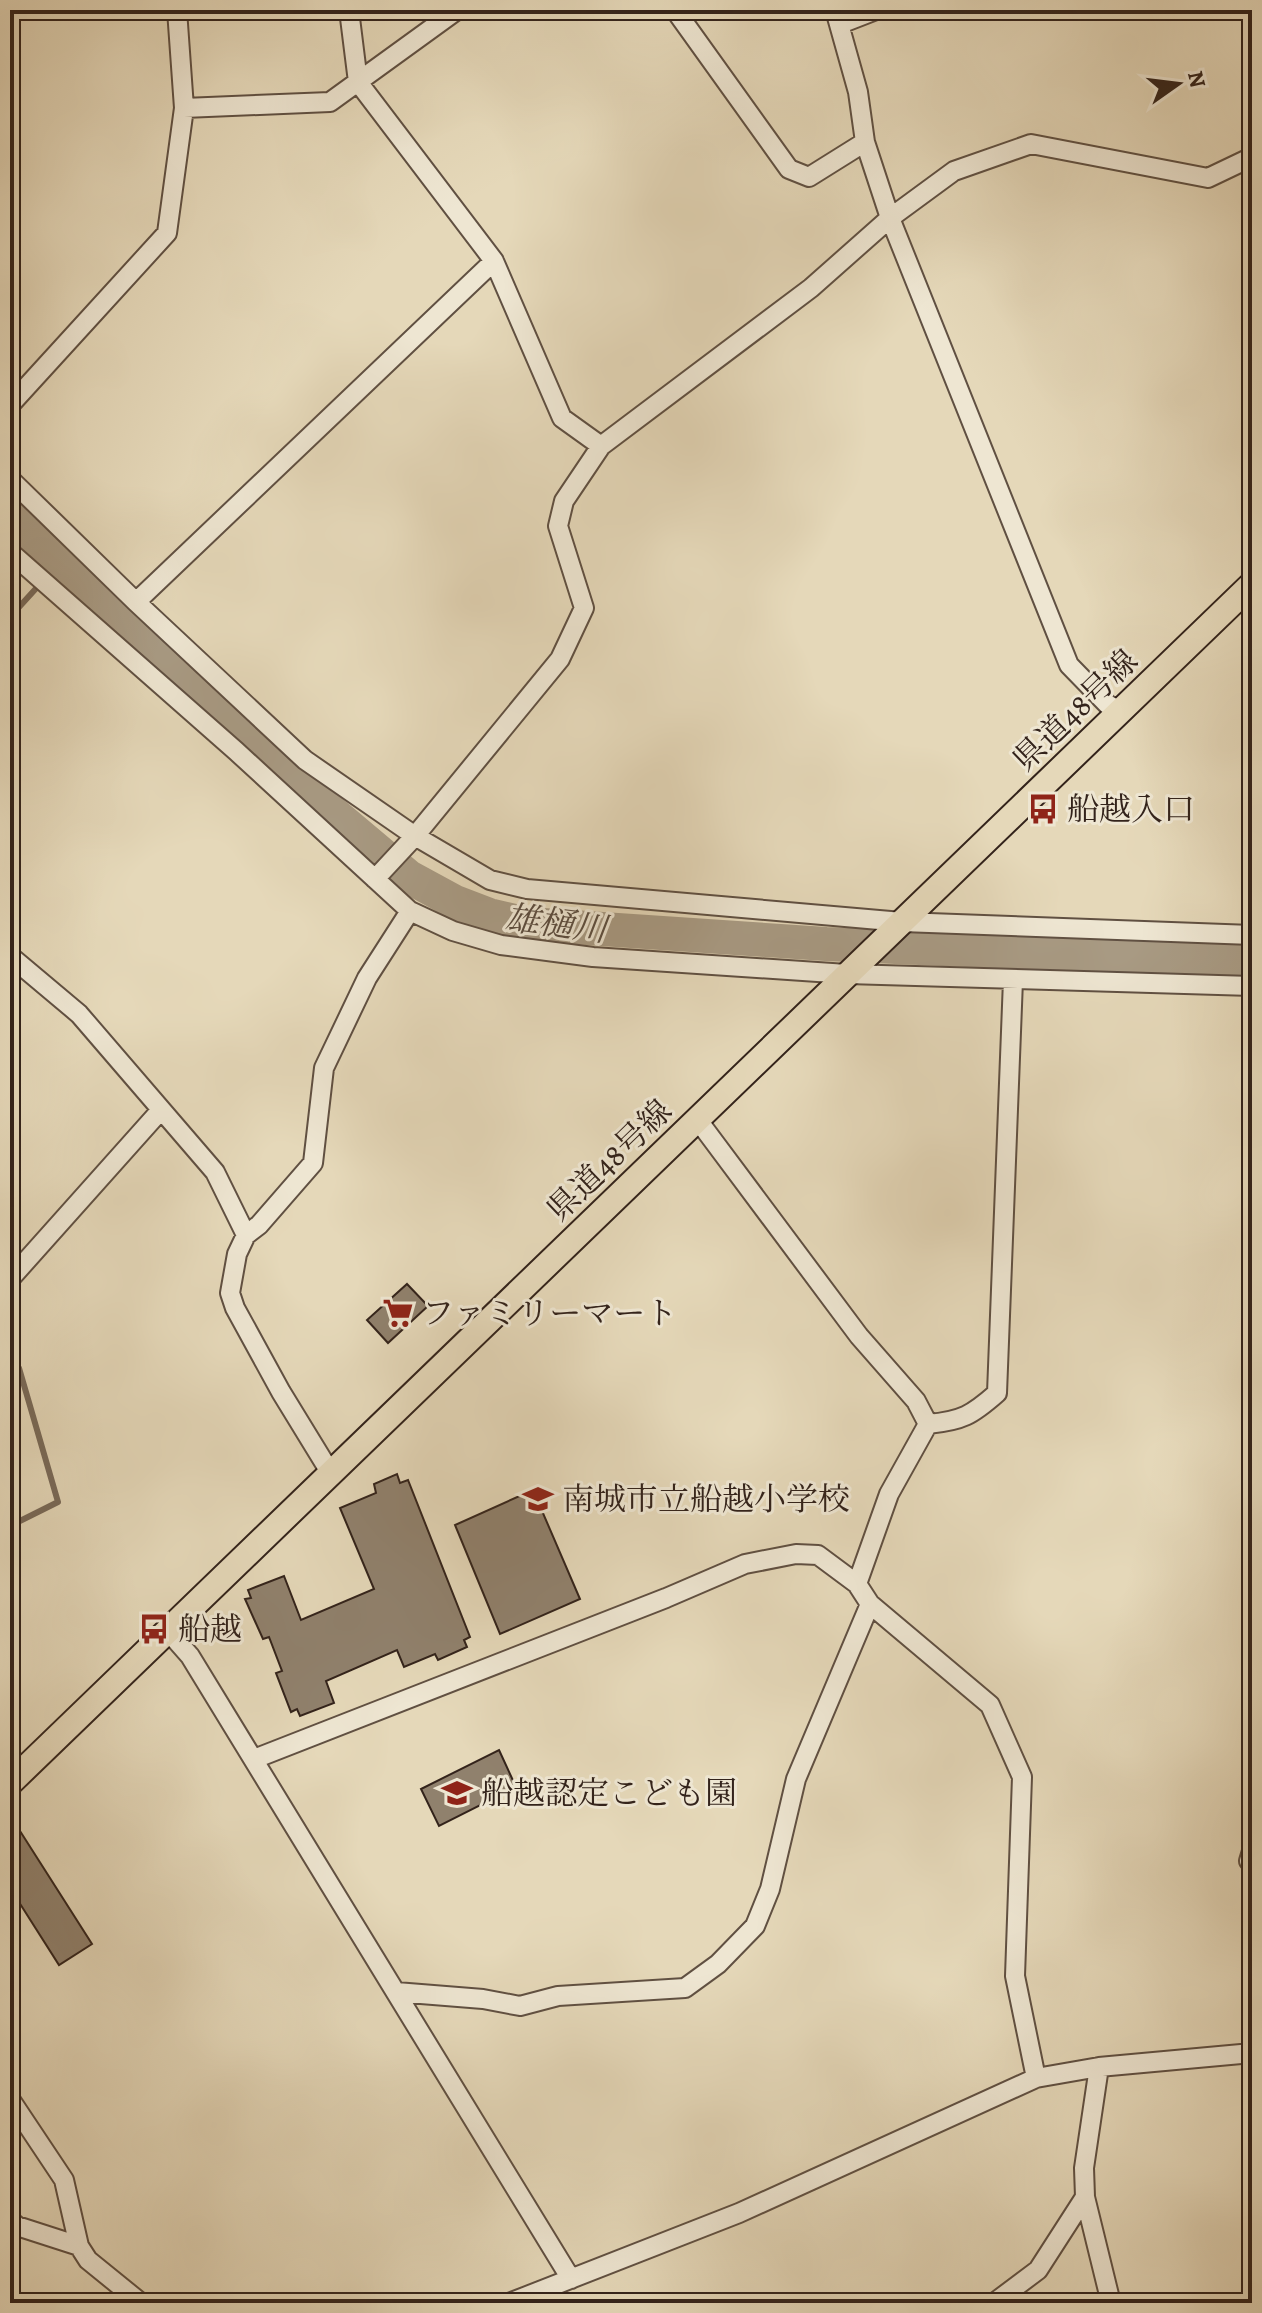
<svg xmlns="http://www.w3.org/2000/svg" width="1262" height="2313" viewBox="0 0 1262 2313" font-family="Alegreya,'Noto Serif JP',serif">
<rect width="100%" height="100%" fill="#e5d8b9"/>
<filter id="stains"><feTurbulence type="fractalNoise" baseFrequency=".0025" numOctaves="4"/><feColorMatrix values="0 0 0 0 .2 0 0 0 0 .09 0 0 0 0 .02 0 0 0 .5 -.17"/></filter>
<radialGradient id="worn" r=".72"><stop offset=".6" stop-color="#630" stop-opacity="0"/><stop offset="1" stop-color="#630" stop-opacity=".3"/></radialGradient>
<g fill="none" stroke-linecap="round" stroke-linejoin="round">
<path stroke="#796a59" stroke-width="6" d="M10 617 61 561
M10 1360 19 1368 58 1502 10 1526"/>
<path stroke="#a89a83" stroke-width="34" d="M10 513 138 636 301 786 409 877 455 902 489 915 528 924 826 944 1252 962"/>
</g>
<path fill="#90816d" stroke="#33231b" stroke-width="2" d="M407 1284 428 1306 388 1343 367 1320Z
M397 1474 400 1483 408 1480 470 1637 464 1640 467 1647 438 1660 435 1654 404 1667 397 1650 326 1681 334 1703 300 1716 297 1709 291 1712 276 1673 282 1671 269 1637 263 1639 245 1599 251 1598 248 1590 284 1576 301 1620 374 1589 340 1508 376 1493 374 1484Z
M533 1490 580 1599 500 1634 455 1525Z
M499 1750 516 1787 439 1826 421 1789Z
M20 1831 92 1944 59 1965 10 1888V1837Z"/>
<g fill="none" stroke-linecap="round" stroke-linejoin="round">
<g stroke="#605042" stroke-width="22">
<path id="minor" d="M349 10 358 82 494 261 562 418 601 446
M675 10 789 169 809 177 865 142
M835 10 858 92 865 142 890 218 1069 665 1107 704 1120 711
M840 24 876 10
M184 108 330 102 457 10
M10 405 167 233 184 108 177 10
M10 479 136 602 305 760 415 836 490 880 527 889 902 922 1252 935
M10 552 236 751 410 911 453 931 501 945 593 957 847 974 1252 986
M136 602 494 261
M375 879 415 836 560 659 584 608 558 526 564 501 601 446 811 288 890 218 954 171 1031 144 1208 178 1252 157
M10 956 79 1014 215 1172 246 1235
M697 1119 859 1336 916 1401 928 1424
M10 1279 160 1111
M928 1424C962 1421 972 1415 997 1393L1013 980
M330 1472 281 1392 235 1308 230 1293 237 1254 246 1235 259 1225 313 1163 324 1068 367 978 410 911
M870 1604 990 1705 1022 1777 1015 1976 1036 2078
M168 1631 190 1656 571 2279
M254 1759 666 1598 745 1564 796 1554 818 1555 857 1584
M1249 1861 1252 1851
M396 1992 483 1999 520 2006 558 1996 685 1988 718 1964 755 1926 770 1889 796 1779 870 1604 857 1584 889 1494 928 1424
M1099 2067 1084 2168 1085 2197 1111 2303
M10 2099 64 2180 79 2246 88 2260 141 2303
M10 2220 17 2226 79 2246
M509 2303 739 2213 1036 2078 1099 2067 1252 2053
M994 2303 1038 2270 1085 2197"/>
</g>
<g stroke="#33231b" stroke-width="28">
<path id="major" d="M10 1783 1252 584"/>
</g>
<use href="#minor" stroke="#eee6d2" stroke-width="18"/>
<use href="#major" stroke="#e5d8b9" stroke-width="24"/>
</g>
<defs>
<g id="bus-bare" transform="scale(2.4)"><path d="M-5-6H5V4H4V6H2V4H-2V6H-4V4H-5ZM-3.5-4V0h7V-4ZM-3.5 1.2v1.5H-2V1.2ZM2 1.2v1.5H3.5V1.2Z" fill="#8f2418" stroke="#eee6d2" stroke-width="2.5" paint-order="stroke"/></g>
<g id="supermarket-bare" transform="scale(2.4)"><path d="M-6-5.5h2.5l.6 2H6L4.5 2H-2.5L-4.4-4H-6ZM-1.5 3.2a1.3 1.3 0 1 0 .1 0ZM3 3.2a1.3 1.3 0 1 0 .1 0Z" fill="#8f2418" stroke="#eee6d2" stroke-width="2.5" paint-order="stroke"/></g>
<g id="school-bare" transform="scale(2.4)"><path d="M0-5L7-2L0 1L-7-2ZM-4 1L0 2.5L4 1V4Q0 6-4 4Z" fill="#8f2418" stroke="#eee6d2" stroke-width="2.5" paint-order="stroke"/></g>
</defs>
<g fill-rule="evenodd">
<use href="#bus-bare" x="1043" y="809"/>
<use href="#supermarket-bare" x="398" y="1313"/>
<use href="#school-bare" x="538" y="1499"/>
<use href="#bus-bare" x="154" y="1629"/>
<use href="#school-bare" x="457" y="1793"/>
</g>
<g text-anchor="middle" stroke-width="6" stroke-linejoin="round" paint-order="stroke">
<g font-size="32" fill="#33231b" stroke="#eee6d2">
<text transform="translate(1075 710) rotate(-44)" y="11">県道48号線</text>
<text transform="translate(609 1160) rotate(-44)" y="11">県道48号線</text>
</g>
<g font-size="32" fill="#33231b" stroke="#eee6d2" text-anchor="start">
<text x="1067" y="820">船越入口</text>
<text x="422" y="1324">ファミリーマート</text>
<text x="562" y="1510">南城市立船越小学校</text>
<text x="178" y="1640">船越</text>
<text x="481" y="1804">船越認定こども園</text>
</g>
<g font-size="34" font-style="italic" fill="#5c4d3f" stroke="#eee6d2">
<text transform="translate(556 923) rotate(7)" y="12">雄樋川</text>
</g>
</g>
<rect width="1262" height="2313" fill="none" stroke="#e5d8b9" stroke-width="40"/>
<rect x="12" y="12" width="1238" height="2289" fill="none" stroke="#33231b" stroke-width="4"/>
<rect x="20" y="20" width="1222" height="2273" fill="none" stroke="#33231b" stroke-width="2"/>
<g transform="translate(1178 84) rotate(76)" stroke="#eee6d2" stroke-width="6" paint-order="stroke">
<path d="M0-6L14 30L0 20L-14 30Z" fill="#33231b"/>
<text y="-12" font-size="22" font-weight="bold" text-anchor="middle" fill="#33231b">N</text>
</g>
<rect width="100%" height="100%" filter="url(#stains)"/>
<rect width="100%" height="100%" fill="url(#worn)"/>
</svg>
